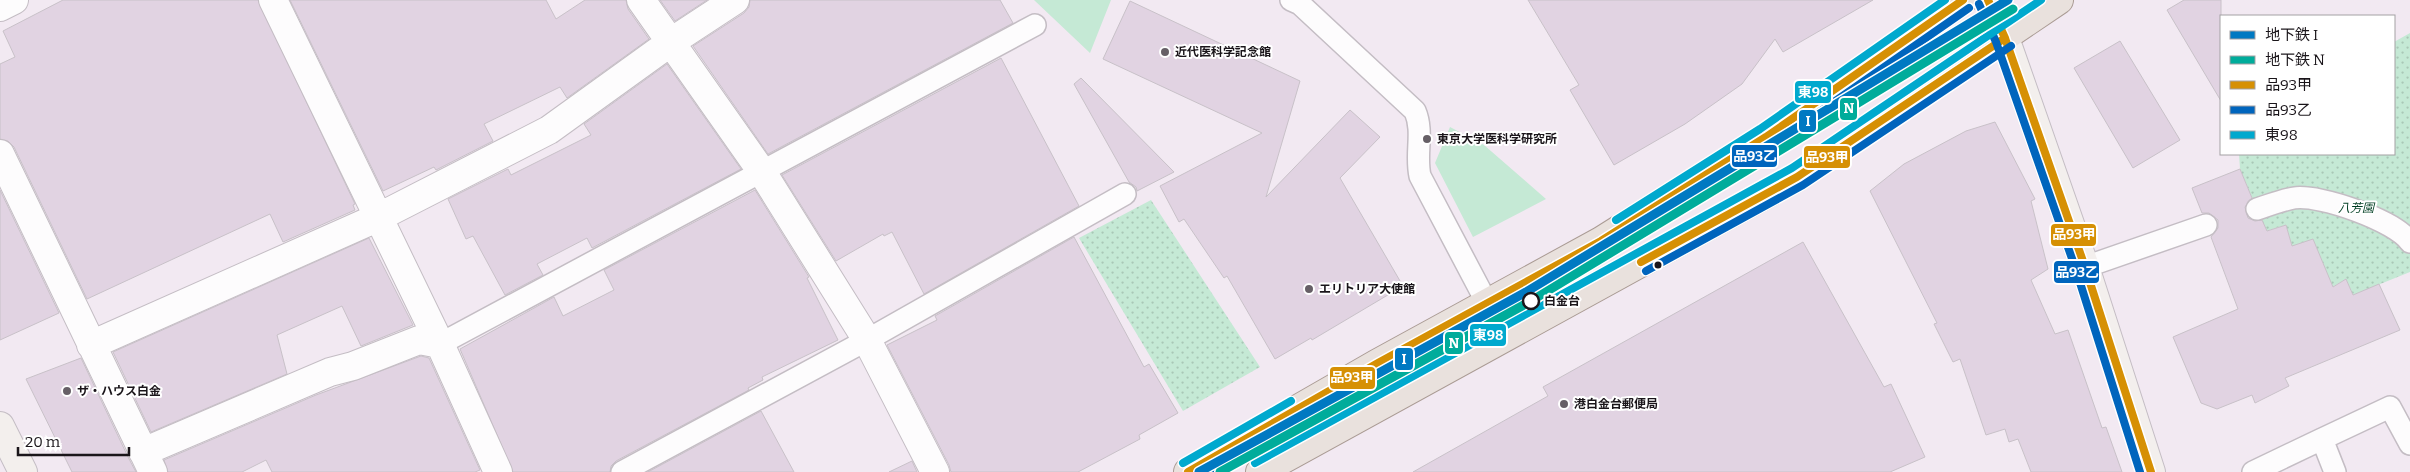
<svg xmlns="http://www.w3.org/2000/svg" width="2410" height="472" viewBox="0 0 2410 472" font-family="Bitter,'Noto Sans JP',serif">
<defs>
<pattern id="park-dots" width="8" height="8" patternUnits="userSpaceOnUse" patternTransform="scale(1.25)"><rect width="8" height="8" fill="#c5e9d5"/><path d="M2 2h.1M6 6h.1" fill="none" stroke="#a9c7b6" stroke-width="1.8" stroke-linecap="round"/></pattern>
</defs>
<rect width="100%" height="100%" fill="#f2e9f2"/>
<path fill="#c5e9d5" d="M1034 0H1111L1090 53Z
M1450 127 1484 145 1546 199 1473 237 1435 163Z"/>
<path fill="url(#park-dots)" d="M2410 33V272L2353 295 2346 279 2322 293 2292 246 2286 225 2266 231 2240 169 2239 154H2394V42Z
M1151 200 1260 367 1183 411 1079 238Z"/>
<path fill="#e1d3e2" stroke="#c8c1c8" d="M63 0H258L355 204 353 205 355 210 283 242 270 214 87 299 14 147 8 141 0 139V64L15 57 3 31Z
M290 0H546L556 19 585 0H626L628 9 649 39 567 98 560 87 484 124 493 141 436 170 434 167 383 191Z
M660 0H707L675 21Z
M750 0H1000L1013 23 768 154 693 46 744 13 749 7Z
M1528 0H1873L1783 52 1775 39 1742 84 1685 124 1614 165 1570 90 1579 85Z
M2184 0H2221V101L2167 10Z
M1130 1 1300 81 1266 197 1350 110 1380 137 1340 178 1403 286 1312 340 1311 338 1275 359 1227 276 1224 278 1184 219 1179 222 1160 186 1262 133 1103 59Z
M2120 41 2180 140 2133 168 2074 68Z
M1001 58 1079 206 924 294 892 232 884 236 883 234 836 261 782 175Z
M667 64 741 169 592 248 587 238 537 264 543 275 505 295 473 236 466 239 448 199 508 169 511 175 591 135 584 124Z
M1081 78 1174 172 1137 191 1136 187 1129 182 1074 84Z
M1995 122 2035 199 2031 201 2048 269 2031 280 2055 334 2068 330 2102 428 2106 427 2122 472H2031L2018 439 2009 442 2005 429 1986 435 1960 359 1953 362 1934 324 1937 323 1870 191 1904 164 1966 131Z
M2240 169 2252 198 2245 207 2248 218 2255 221 2262 220 2267 231 2286 225 2292 246 2313 239 2333 287 2346 279 2353 295 2379 284 2400 330 2285 378 2289 386 2255 403 2252 395 2217 409 2201 403 2173 337 2238 309 2211 237 2218 228V220L2209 213H2202L2192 188Z
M0 190 59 313 0 340Z
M755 190 809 277 807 278 838 340 762 377 763 380 748 388 749 390 616 461 611 466 610 472H513L460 349 554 297 563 316 614 290 604 270Z
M1074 237 1144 367 1149 364 1178 413 1139 435 1140 439 1078 472H951L949 465 887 345 937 320 935 316Z
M369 238 413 325 361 346 342 306 277 335 287 374 151 432 113 352Z
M1803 242 1884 387 1891 384 1925 457 1890 472H1413L1548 396 1543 387Z
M421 356 429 358 480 470 475 472H272L266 460 242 472H168L164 460 316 395Z
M81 358 129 459 136 472H72L26 379Z
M761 411 794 472H648Z
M912 461 917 472H889Z"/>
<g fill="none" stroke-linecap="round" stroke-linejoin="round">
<g stroke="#c4bdc4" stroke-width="24">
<path id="lane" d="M1291 0 1300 4 1415 111C1424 132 1415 154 1420 176L1487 303
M2257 209C2269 205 2282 200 2294 198 2320 194 2396 221 2410 242
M2085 267 2206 225
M440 344 1035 25
M2322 439 2390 407 2410 444
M622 472 867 340 1125 194
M2253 472 2322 439 2335 472"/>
</g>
<g stroke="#c4bdc4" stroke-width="30">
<path id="street" d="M273 0 440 344 498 472
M641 0 762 172 867 340 935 472
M0 7 14 0
M0 154 153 472
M91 345 379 217 549 130 671 42 735 0
M143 452 330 372 353 366 419 340 440 344"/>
</g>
<g stroke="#c4bdc4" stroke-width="30">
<path id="secondary" d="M1988 0 2005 38 2085 267 2151 472
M0 426 23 472"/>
</g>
<g stroke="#aa9b94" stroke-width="30">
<path id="primary" d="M1188 472 1378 363 1601 241 1766 137 1963 0
M1260 472 1797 177 2059 0"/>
</g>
<use href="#lane" stroke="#fdfcfd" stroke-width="21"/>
<use href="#street" stroke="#fdfcfd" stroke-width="28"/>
<use href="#secondary" stroke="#f3efed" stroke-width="28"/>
<use href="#primary" stroke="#e9e1dd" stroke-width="28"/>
<g stroke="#fff" stroke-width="11">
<path id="bus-1" d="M1988 0 2005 38 2085 267 2151 472
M1641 262 1797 177 2005 38
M1188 472 1378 363 1601 241 1766 137 1963 0"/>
</g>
<g stroke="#fff" stroke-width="11">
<path id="bus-2" d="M1979 4 1996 42 2076 270 2140 472
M1646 271 1803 185 2011 46
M1208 472 1383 372 1606 249 1772 145 1969 8"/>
</g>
<g stroke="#fff" stroke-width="11">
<path id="bus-3" d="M1616 220 1760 129 1945 0
M1183 463 1291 401
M1255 463 1792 168 2041 0"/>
</g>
<use href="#bus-1" stroke="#d69004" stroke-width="8"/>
<use href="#bus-2" stroke="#0065bd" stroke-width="8"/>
<use href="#bus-3" stroke="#00a9ce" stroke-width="8"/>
<g stroke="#fff" stroke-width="12">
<path id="metro-1" d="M1199 472 1526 292 2008 0"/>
</g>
<g stroke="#fff" stroke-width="12">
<path id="metro-2" d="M1220 472 1531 301 2013 9"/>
</g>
<use href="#metro-1" stroke="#0079c2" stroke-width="9"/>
<use href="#metro-2" stroke="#00ac9b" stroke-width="9"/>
</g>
<g fill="#665f66" stroke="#fff" stroke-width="2">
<circle cx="1165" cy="52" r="5"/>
<circle cx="1427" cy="139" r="5"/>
<circle cx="1309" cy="289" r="5"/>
<circle cx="67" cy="391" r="5"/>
<circle cx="1564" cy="404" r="5"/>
</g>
<circle fill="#1a151a" stroke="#fff" stroke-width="2" cx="1658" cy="265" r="4.5"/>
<circle fill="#fff" stroke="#1a151a" stroke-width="2.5" cx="1531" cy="301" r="8"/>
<g text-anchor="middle" stroke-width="4" stroke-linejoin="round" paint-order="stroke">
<g font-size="12" font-weight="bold" fill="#1a151a" stroke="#fff" text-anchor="start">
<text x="1175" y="56">近代医科学記念館</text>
<text x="1437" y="143">東京大学医科学研究所</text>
<text x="1319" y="293">エリトリア大使館</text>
<text x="77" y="395">ザ・ハウス白金</text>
<text x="1574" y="408">港白金台郵便局</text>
</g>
<g font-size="12" font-style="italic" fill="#023f24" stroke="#fff">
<text x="2356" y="212">八芳園</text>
</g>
<g font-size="12" font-weight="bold" fill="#1a151a" stroke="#fff" text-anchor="start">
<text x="1544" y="305">白金台</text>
</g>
</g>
<g stroke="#fff" stroke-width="2">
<rect x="1794" y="80" width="38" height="24" rx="5" fill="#00a9ce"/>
<rect x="1839" y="97" width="19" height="24" rx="5" fill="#00ac9b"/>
<rect x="1798" y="109" width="19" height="24" rx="5" fill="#0079c2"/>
<rect x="1731" y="144" width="47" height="24" rx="5" fill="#0065bd"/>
<rect x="1803" y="145" width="48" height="24" rx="5" fill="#d69004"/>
<rect x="2050" y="223" width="47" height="24" rx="5" fill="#d69004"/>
<rect x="2053" y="260" width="47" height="24" rx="5" fill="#0065bd"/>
<rect x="1469" y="323" width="38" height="24" rx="5" fill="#00a9ce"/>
<rect x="1444" y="331" width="20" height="24" rx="5" fill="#00ac9b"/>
<rect x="1394" y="347" width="20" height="24" rx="5" fill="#0079c2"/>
<rect x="1329" y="366" width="47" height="24" rx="5" fill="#d69004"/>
</g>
<g font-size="14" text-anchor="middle" font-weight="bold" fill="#fff">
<text x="1813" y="97">東98</text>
<text x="1849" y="113">N</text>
<text x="1808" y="126">I</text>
<text x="1755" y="161">品93乙</text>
<text x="1827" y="162">品93甲</text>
<text x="2074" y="239">品93甲</text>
<text x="2077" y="277">品93乙</text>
<text x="1488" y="340">東98</text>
<text x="1454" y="348">N</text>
<text x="1404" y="364">I</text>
<text x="1352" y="382">品93甲</text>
</g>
<rect x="2220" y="15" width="175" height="140" fill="#ffffff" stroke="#a3a1a3"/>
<rect x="2230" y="31" width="25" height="8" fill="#0079c2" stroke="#a3a1a3"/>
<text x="2265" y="40" font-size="15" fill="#1a151a">地下鉄 I</text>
<rect x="2230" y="56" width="25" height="8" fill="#00ac9b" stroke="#a3a1a3"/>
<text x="2265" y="65" font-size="15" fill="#1a151a">地下鉄 N</text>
<rect x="2230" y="81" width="25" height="8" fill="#d69004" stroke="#a3a1a3"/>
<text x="2265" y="90" font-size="15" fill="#1a151a">品93甲</text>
<rect x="2230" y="106" width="25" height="8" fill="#0065bd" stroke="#a3a1a3"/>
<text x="2265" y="115" font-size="15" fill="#1a151a">品93乙</text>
<rect x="2230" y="131" width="25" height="8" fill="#00a9ce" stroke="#a3a1a3"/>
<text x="2265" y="140" font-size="15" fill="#1a151a">東98</text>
<path d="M18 447v8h111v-8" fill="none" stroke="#1a151a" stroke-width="2.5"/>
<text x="25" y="447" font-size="15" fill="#1a151a" stroke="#ffffff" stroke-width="4" paint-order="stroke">20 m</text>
</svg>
